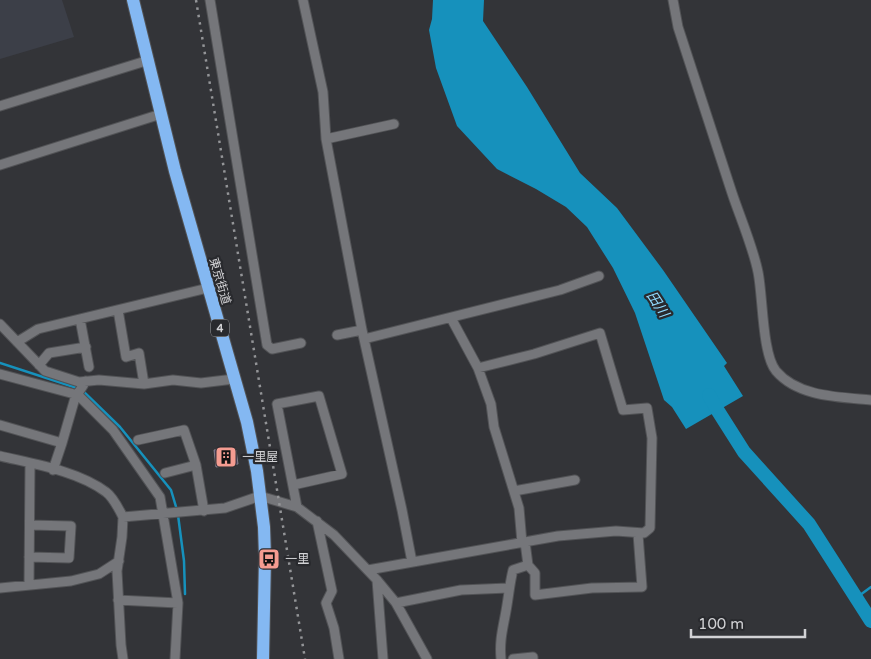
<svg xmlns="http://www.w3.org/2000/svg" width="871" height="659" viewBox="0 0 871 659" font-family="'Varela Round','Noto Sans JP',sans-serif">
<rect width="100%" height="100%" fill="#333438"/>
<path fill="#3c3f48" d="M0 0H62L74 37 0 59Z"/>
<path fill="#1691bc" d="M433 0H484L483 21 527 87 580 173 617 208 663 270 727 363 724 366 743 396 686 429 672 407 664 400 635 313 613 268 587 227 566 207 536 189 497 169 457 126 436 68 429 30 432 19Z"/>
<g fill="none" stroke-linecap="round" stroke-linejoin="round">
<path stroke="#1691bc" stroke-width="2.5" d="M0 363 77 388 85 393 120 427 171 490 177 510
M178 515 184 561 185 594
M856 598 871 587"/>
<path stroke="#1691bc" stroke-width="14" d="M709 395 718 411 744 452 809 524 871 621"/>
</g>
<path fill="#6f57a1" stroke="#818084" d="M228 448V451L236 450 238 464 216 467 214 450Z"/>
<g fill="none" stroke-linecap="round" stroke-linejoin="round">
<g stroke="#525356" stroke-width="11">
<path id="minor" d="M210 0 267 345 272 349 301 343
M303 0 323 92 326 139 362 330 402 510 412 562
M673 0 678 27C696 82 714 137 732 193 740 217 753 247 758 272 763 296 762 354 776 371 798 397 839 397 871 400
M0 106 149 60
M326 139 394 124
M0 165 161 114
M118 310 126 357 139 353 144 384
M80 319 89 367
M0 324 45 371 79 382 99 380 144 384 173 380 201 383 234 379
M337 335 362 330
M364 339 560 290 599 276
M17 342 38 329 208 288
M39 365 49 353 86 347
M478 368 491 404 494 427 519 508 522 543
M0 374 78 395 113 430 160 497 178 603 118 600
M0 425 62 443 75 398 86 381
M138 440 184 430 196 465 204 511
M0 456C34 464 78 471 106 492 113 497 119 509 123 517L225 508 260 496 297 507 334 535 377 580 396 603 427 659
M53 470 62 443
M165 473 196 465
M293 485 342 474 319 396 277 404 297 507
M514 491 575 480
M123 517 122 537 117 571 121 645 123 659
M317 521 332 591 326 603 334 628 339 659
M525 542 528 565 535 573V595L592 588 642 587 638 534
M29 557 69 558 71 526 30 525
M368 570 558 536 616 531 644 533 650 528 652 438 647 408 623 410 600 333 534 354 478 368 451 318
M377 580 383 659
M29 585 30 464
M0 588 71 581 99 574 119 561
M396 603 461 590 508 588
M175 659 178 603
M501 659C499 638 504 625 507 605 509 593 510 582 513 570L528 565
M513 659 533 657V659"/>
</g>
<g stroke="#525356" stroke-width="14">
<path id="highway" d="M133 0 175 171 247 422 257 471 264 527 265 557 263 659"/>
</g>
<use href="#minor" stroke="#75767a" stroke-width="9"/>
<use href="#highway" stroke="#84b8f2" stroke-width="12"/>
<path stroke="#949598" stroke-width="2.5" stroke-dasharray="2.5 5" stroke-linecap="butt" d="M196 0 305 659"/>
</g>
<defs>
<g id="building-square" transform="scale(1.125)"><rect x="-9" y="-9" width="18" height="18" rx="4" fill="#f59c91" stroke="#292a2e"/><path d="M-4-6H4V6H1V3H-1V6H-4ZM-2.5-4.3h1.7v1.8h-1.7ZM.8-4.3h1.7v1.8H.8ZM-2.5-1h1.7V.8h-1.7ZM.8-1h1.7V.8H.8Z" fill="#111"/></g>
<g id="bus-square" transform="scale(1.125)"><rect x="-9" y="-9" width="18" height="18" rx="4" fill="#f59c91" stroke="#292a2e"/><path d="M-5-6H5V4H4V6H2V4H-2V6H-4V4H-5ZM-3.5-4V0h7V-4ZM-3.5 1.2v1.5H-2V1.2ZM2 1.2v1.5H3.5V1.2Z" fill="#111"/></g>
</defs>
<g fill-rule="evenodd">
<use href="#building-square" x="226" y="457"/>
<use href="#bus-square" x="269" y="559"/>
</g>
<g text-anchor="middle" stroke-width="4.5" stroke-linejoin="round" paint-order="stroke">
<rect fill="#292a2e" stroke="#9fa0a3" stroke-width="1" x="211" y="319.5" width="18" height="17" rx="4"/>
<g font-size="11" font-weight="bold" fill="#d2d2d5">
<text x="220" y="332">4</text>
</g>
<g font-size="12" fill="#d2d2d5" stroke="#292a2e">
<text transform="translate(220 281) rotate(74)" y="4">東京街道</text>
</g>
<g font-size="12" fill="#d2d2d5" stroke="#292a2e" text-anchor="start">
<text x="242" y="461">一里屋</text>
<text x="285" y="563">一里</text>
</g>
<g font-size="14" font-style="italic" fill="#92dcff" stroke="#292a2e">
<text transform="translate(658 304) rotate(57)" y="5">田川</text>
</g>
</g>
<path d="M691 629v8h114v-8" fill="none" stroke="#d2d2d5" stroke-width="2.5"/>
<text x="698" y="629" font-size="15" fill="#d2d2d5" stroke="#292a2e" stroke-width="4" paint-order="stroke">100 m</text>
</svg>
